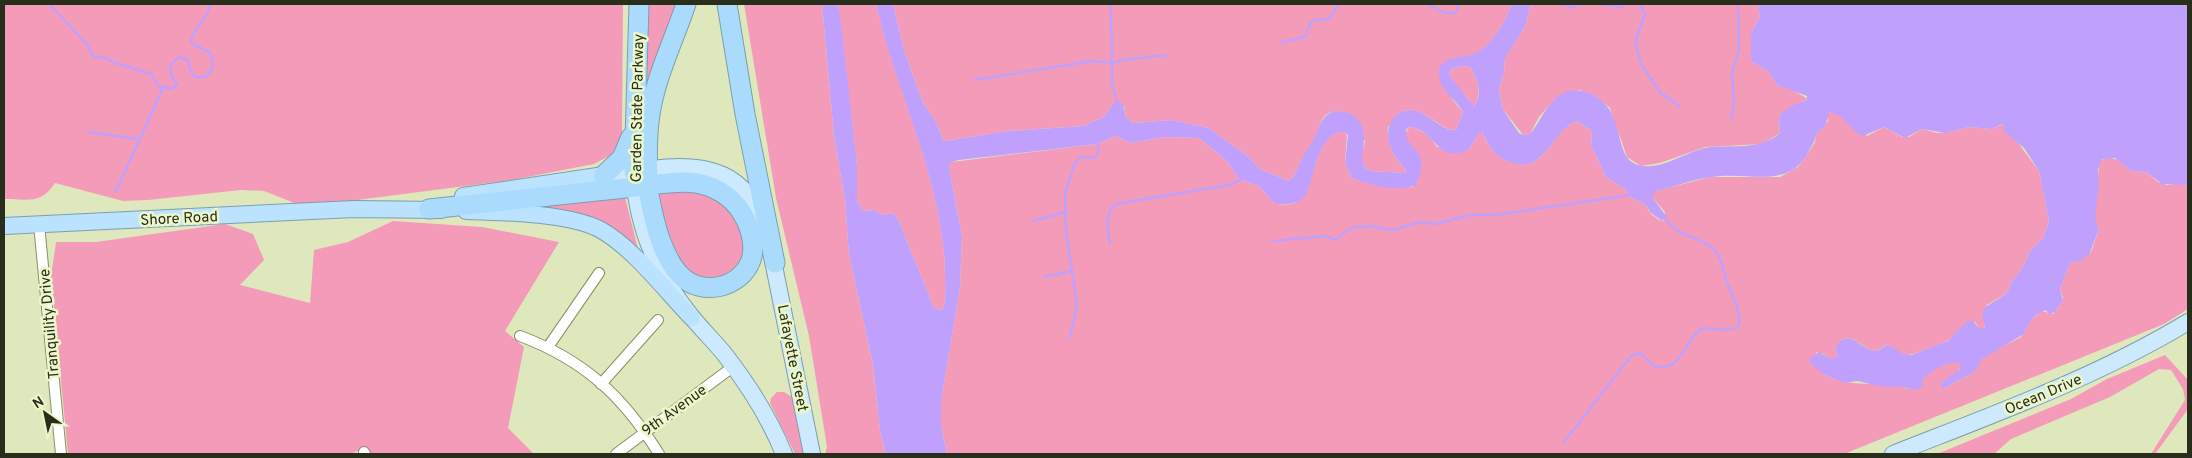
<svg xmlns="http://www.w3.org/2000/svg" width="2192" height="458" viewBox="0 0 2192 458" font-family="Overpass,sans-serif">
<rect width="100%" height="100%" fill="#dee8bc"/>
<path fill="#f59bba" d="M4 4H623L622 133 613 154 594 164 512 180 342 202 297 204 264 191 241 190 148 200 123 201 55 183C41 205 27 199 4 199Z
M649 4H678L645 92Z
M744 4H822L834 136 845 200 849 254 873 365 880 430 886 454H825L827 447 809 336 776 198Z
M837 4H876C897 96 946 184 945 280 945 289 947 301 942 310L934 308 898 219 893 213 884 215 873 210 863 211 857 201V164Z
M893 4H1511C1508 20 1491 45 1477 53 1467 58 1456 57 1446 62L1452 99 1463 112 1456 130C1439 130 1428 109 1406 110L1388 127C1386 143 1395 160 1406 170L1405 173 1372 171 1365 168 1361 160 1365 141 1348 113C1319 106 1323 123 1313 141 1306 153 1299 163 1294 176L1289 181 1260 169 1250 158 1209 128 1171 120 1133 123 1126 117 1124 106 1112 105 1104 117 1083 126 1008 131 944 141 935 120 923 103 904 50Z
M1531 4H1759L1758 9 1760 17 1751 33V61L1768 71 1777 85 1789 88 1808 99 1781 113 1779 119 1780 133 1763 144 1705 147 1660 163 1641 166 1627 157 1610 108 1597 97 1580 90 1556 98 1539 117 1530 134 1523 135 1502 108 1499 88 1504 73 1505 57 1525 27Z
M1462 66 1470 67C1478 79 1483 94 1473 107 1468 93 1454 88 1449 75L1451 69Z
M1832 111 1842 116 1867 136 1884 127 1902 137H1909L1922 129 1937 133 1949 132 1969 127 1991 129 2004 124 2039 171 2049 221 2043 238 2030 251 2023 267 2012 281 2007 293 1987 305 1982 314 1986 323 1983 329H1980L1975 322C1955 327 1961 333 1947 341 1942 344 1910 356 1906 355 1898 354 1894 346 1886 345 1882 346 1880 351 1875 351 1862 350 1849 326 1835 347L1838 356 1830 360 1823 354 1816 352 1825 375C1851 389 1883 380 1910 389 1924 380 1940 359 1959 362L1961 366 1957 373 1941 383 1944 388 1971 374 1982 359 1990 353 2021 337 2025 331 2027 323 2042 311 2053 314 2059 307 2063 298 2060 289 2070 263 2078 261 2091 252 2099 229C2098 226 2096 224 2095 222 2094 219 2099 164 2100 161L2107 157 2118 160 2131 171 2146 172 2158 182 2167 185 2181 183 2188 185V309L2164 324 1844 454H947L941 425V401L960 287 962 237 949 167 952 162 1097 144 1115 136 1131 143 1165 137 1199 138 1227 161 1239 179 1259 186 1275 204C1282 204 1292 206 1298 201 1318 187 1312 133 1344 132L1347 135 1345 163 1352 178C1373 186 1392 188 1413 187L1405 134 1409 127C1421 128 1431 137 1437 147L1469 149 1480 132H1482C1487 144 1496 158 1510 162 1549 174 1549 131 1577 121L1592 131 1591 145 1606 177 1625 189 1632 198 1645 204 1651 214 1659 220 1664 221 1665 212 1651 196 1656 191 1710 177H1780L1798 167 1805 158 1815 142 1816 134 1828 121V113Z
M701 188 730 205 748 245 740 268 709 283 682 269 670 247 656 191Z
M617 196 625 197 638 249 525 208Z
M393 221 482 227 559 242 505 331 524 347 508 428 534 454H371L368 447 350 454H68L51 276 56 242H96L225 224 253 234 264 260 240 285 310 303 314 250 348 242Z
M2165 355 2188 380V409L2155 454H2151L2185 400 2183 389 2171 370 2159 369 2110 397 2011 439 1994 454H1937L2071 399 2107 379Z
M777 392H784L792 397 805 454H795L770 403 771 398Z"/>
<path fill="#bfa1fd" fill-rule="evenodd" d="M822 4H837L840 15 857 164V201L863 211 873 210 884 215 893 213 898 219 934 308 942 310C947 301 945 289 945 280 946 184 896 95 876 4H893L904 50 923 103 935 120 944 141 1008 131 1083 126 1104 117 1112 105 1117 101 1123 104 1126 117 1133 123 1171 120 1209 128 1250 158 1260 169 1289 181 1294 176C1299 163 1305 153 1312 142 1321 127 1321 107 1345 112 1353 114 1359 119 1362 127 1368 142 1358 158 1365 168L1372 171 1405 173 1406 170C1393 157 1380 134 1394 118 1398 113 1404 110 1411 110 1428 111 1440 131 1456 130L1463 112C1456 100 1442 92 1439 77 1435 55 1464 59 1476 53 1491 46 1508 19 1511 4H1531L1525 27 1505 58 1504 73 1499 88 1502 108 1519 133 1523 135 1530 134C1541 121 1547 102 1563 93 1570 89 1579 90 1586 92 1630 107 1610 156 1638 165 1662 172 1688 149 1711 147 1735 145 1761 150 1780 133L1779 119 1781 113 1794 105 1807 100V96L1777 85 1768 71 1751 61V33L1760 17 1758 9 1759 4H2188V185L2162 184 2146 172 2131 171 2115 158 2102 159 2098 170 2099 183 2095 219 2099 229 2089 255 2080 261 2070 263 2060 289 2063 301 2055 312 2050 314 2045 310C2033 316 2028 322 2024 334L1982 359 1976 370 1971 374 1942 389 1941 383 1960 369 1959 363C1947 360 1931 372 1922 380L1923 387 1915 390 1903 387 1877 386 1858 381 1844 383 1825 375 1811 364 1809 359 1819 352 1830 359 1838 356 1835 347C1849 326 1861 350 1875 351 1880 351 1882 347 1886 345L1893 347 1903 354 1911 355 1948 341 1967 321H1973L1980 329 1985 327 1982 314 1984 308 2007 293 2012 281 2023 267 2030 251 2043 238 2049 221 2039 171 2024 148 2004 132 2003 124 1991 129 1969 127 1945 133 1922 129 1905 138 1884 127 1863 136C1849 131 1846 115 1830 112L1825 126 1816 134C1815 143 1812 144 1809 151 1789 191 1749 171 1712 177 1693 179 1675 187 1656 191L1652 197 1667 217 1662 221 1651 213 1645 204 1632 198 1625 189 1606 177 1591 145 1592 131 1577 121C1552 130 1546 173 1513 163 1495 158 1490 148 1482 132H1480L1469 149C1438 167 1435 128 1409 127L1406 130C1404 151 1433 147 1416 185 1397 193 1370 185 1352 178L1345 163 1348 135 1344 132C1313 133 1316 189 1301 200 1293 205 1284 204 1275 204L1259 186 1239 179 1227 161 1199 138 1165 137 1131 143 1115 136 1097 144 959 160 952 162 949 167 962 237 960 287 941 401V425L947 454H886L880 430 873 365 849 254 845 200 834 136ZM1462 66 1470 67C1478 79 1483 94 1474 106L1449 75 1451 69Z"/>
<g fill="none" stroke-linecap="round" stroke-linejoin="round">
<path stroke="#bfa1fd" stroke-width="2.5" d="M49 4 87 44 93 57 106 58 115 63 152 74 157 85 171 89 177 84C168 73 167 64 180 57L188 60 190 70 195 77H205C215 70 213 63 210 52L193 44 191 41C194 27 210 18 209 4
M1111 4 1112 84 1117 101
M1427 4 1442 12 1452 14 1457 11 1458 4
M1562 4 1571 7 1581 4
M1601 4 1619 7 1626 4
M1639 4 1645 14 1635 42 1642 66 1660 92 1679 106
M1282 42 1305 37 1311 22 1315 20 1330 19 1338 4
M974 80 1092 61 1112 63 1122 60 1168 55
M1731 120 1734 102 1732 73 1739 49 1738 4
M89 132 137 139
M116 191 163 88
M1033 221 1065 212
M1273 241 1325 236 1336 240 1349 229 1356 227 1371 226 1392 230 1420 222 1435 224 1470 215H1495L1630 195
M1110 244C1108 231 1104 215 1115 204L1229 185 1241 180
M1045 277 1071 271
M1070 337 1077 305 1066 232 1065 193 1075 163 1082 156 1093 158 1097 156 1099 149 1097 144
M1564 442 1631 356 1639 353C1646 356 1649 365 1657 367 1682 372 1690 331 1702 329 1713 326 1730 335 1739 325 1740 304 1732 298 1726 280 1723 268 1722 257 1712 248 1698 236 1683 239 1666 220"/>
<g stroke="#879067" stroke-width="12">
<path id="minor" d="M39 224 61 454
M520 336C584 360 623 396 659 454
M548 347 599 273
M601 384 658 320
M364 452 365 454
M616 454 734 366"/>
</g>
<g stroke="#7d9eae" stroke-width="18">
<path id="primary" d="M634 174C637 228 657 274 691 316 702 330 715 342 726 356 749 386 770 419 784 454
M604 175C663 168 738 147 762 223
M771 251 812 454
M1893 454C1994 414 2095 378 2188 322"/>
</g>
<g stroke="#7d9eae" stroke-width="18">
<path id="trunk" d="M463 196 604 175
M466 211C502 212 570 213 601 230 633 248 666 291 692 318
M4 226 354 209 441 210"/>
</g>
<g stroke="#7d9eae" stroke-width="21">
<path id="motorway" d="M727 4 745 114 775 263
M634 172 639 4
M604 175 622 158 631 137
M429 209 635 187C654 185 676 180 696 183 714 186 732 196 742 213 750 226 756 245 751 260 741 288 702 297 681 276 662 257 654 221 649 195 647 168 646 141 650 114 656 76 674 40 686 4"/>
</g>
<use href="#minor" stroke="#fff" stroke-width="10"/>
<use href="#primary" stroke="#cce9fe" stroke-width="16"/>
<use href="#trunk" stroke="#bbe2fe" stroke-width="16"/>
<use href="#motorway" stroke="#aadbfd" stroke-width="19"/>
</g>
<g text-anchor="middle" stroke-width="5" stroke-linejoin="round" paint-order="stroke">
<g font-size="15" fill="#292d1c" stroke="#ebf6c9">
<text transform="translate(637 108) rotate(-89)" y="5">Garden State Parkway</text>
<text transform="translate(179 218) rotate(-3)" y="5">Shore Road</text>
<text transform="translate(49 324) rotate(-95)" y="5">Tranquility Drive</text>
<text transform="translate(793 358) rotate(79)" y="5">Lafayette Street</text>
<text transform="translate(2043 394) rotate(-23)" y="5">Ocean Drive</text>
<text transform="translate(674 410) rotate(-36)" y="5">9th Avenue</text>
</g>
</g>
<rect width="2192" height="458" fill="none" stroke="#292d1c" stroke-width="10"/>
<g transform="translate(45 413) rotate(327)" stroke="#ebf6c9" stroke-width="4" paint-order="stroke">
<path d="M0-4L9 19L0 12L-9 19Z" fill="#292d1c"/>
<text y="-8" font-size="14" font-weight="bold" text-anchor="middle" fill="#292d1c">N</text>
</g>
</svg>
